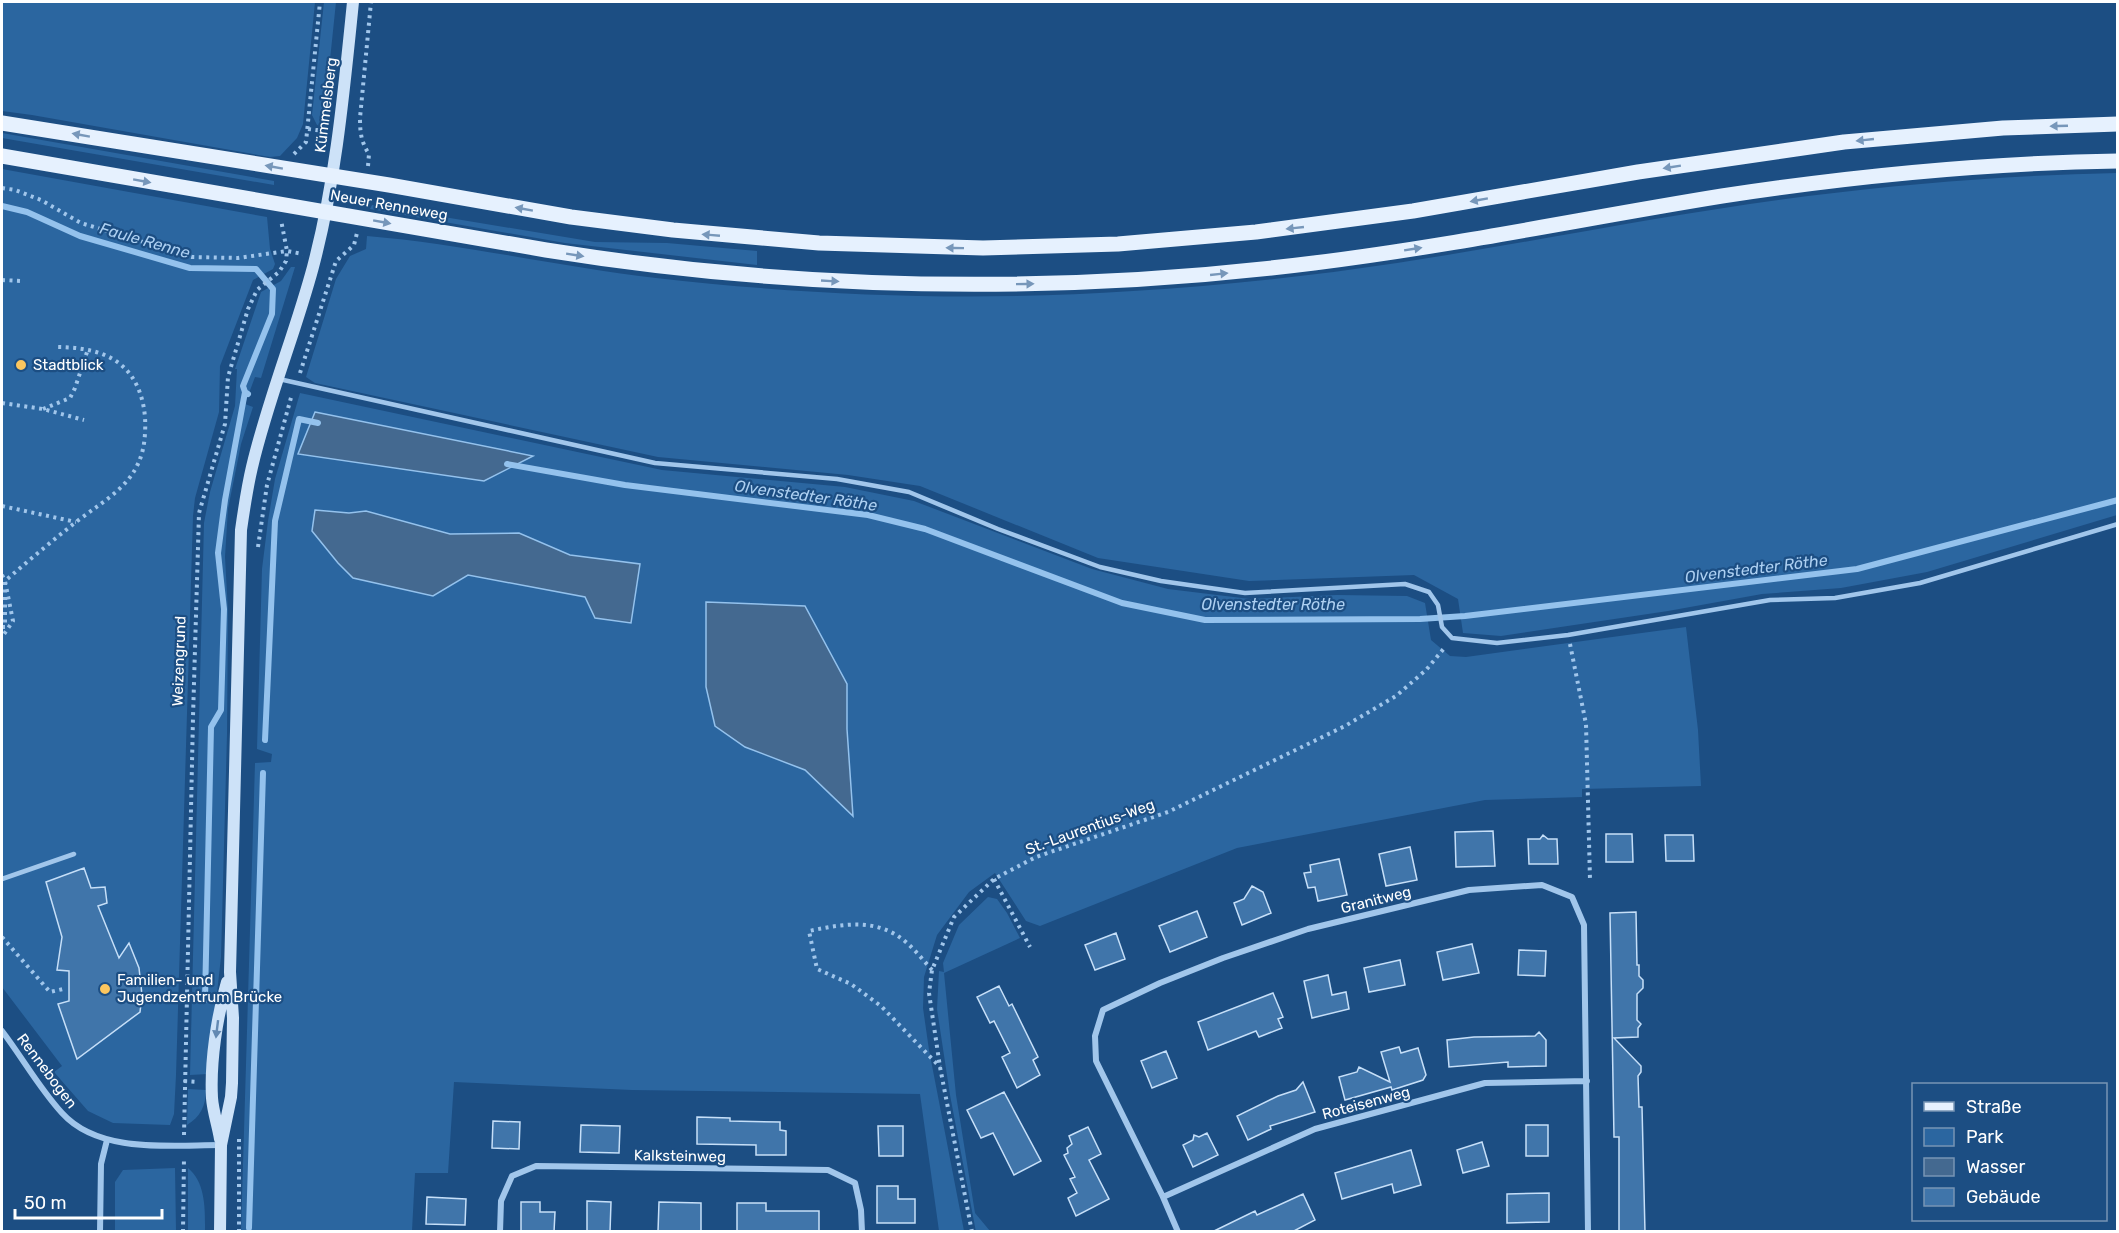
<svg xmlns="http://www.w3.org/2000/svg" width="2119" height="1233" viewBox="0 0 2119 1233" font-family="Rubik,sans-serif">
<rect width="100%" height="100%" fill="#1c4e83"/>
<path fill="#2b66a0" fill-rule="evenodd" d="M2 2H315L303 124 297 138 280 156 270 157 32 115 2 111Z
M324 2H336L323 127 317 125 312 115Z
M2 133 274 181V185L2 138Z
M2 169 267 217 270 249 275 264 273 269 253 280 220 366 219 412 195 498 193 516 176 1075 174 1114 170 1125 113 1123 88 1111 54 1072 62 1066 2 987Z
M2117 173V515L1927 572 1841 588 1762 594 1668 611 1501 636 1463 633 1458 599 1414 575 1249 581 1098 558 920 486 848 475 658 457 315 383 306 377 336 279 350 256 366 249 367 236C464 244 559 267 656 278 814 296 974 302 1133 291 1222 286 1310 276 1397 263 1535 242 1671 213 1808 196 1911 183 2014 175 2117 173Z
M372 205 595 242 667 243 757 251V265L565 243 370 209Z
M291 267H295L261 378 255 377 245 404 253 407 241 444 228 509 225 557 228 611 227 734 221 957 208 1074 190 1075 204 523 210 492 235 406 237 369H235L261 292 281 281Z
M300 393 662 470 845 487 914 501 1092 569 1168 589 1250 599 1337 595 1407 596 1425 603 1431 640 1450 656 1466 657 1686 627 1698 730 1701 786 1582 789V797L1485 800 1237 848 1040 926 1026 921 995 873 969 892 937 935 924 977 923 1008 929 1050 964 1231H939L920 1094 632 1090 454 1082 448 1173H415L412 1231 241 1232 255 763 271 762 272 754 257 749 262 569 268 521 275 479ZM316 510 349 513 366 511 450 534 519 533 570 555 640 564 631 622 595 618 585 597 468 575 433 596 312 531Z
M988 897 997 899 1007 913 1020 938 944 973 956 1095 975 1213 990 1231 976 1232 950 1095 937 1009 939 971 944 972 943 963 959 925Z
M188 1089 206 1090C206 1106 200 1117 187 1125Z
M175 1168 176 1231H115V1182L123 1170Z
M188 1168C206 1183 205 1210 205 1231H188Z"/>
<path fill="#446990" stroke="#94c2ed" stroke-width="1.5" d="M315 412 533 456 484 481 298 454Z
M315 510 349 513 366 511 450 534 519 533 570 555 640 564 631 623 595 618 585 597 468 575 433 596 353 578 338 563 312 531Z
M706 602 805 606 847 684V729L853 816 805 770 745 747 715 726 706 687Z"/>
<g fill="none" stroke-linecap="round" stroke-linejoin="round">
<path stroke="#94c2ed" stroke-width="6" d="M2 206 27 212 80 236 190 268 256 269 273 289 272 314 243 386 245 392 248 394
M507 464 625 485 868 515 925 529 1122 603 1205 620 1420 619 1465 616 1857 569 2118 500
M265 740 275 521 299 419 318 423
M205 1000 211 727 221 710 224 609 218 553 225 500 245 392
M249 1228 263 773"/>
</g>
<path fill="#4075aa" stroke="#c6dff8" stroke-width="1.5" d="M1493 831 1495 866 1456 867 1455 832Z
M1606 834H1632L1633 862H1606Z
M1543 835 1548 839H1557L1558 864H1529L1528 839H1540Z
M1665 835H1693L1694 861H1666Z
M1410 847 1417 880 1386 886 1379 854Z
M1339 859 1347 895 1318 901 1315 887 1308 888 1304 873 1311 872 1310 865Z
M84 868 91 888 105 887 107 903 98 906 119 958 129 943 139 968 142 995 140 1012 77 1059 58 1004 69 1001V971L57 970 62 937 46 882Z
M1252 886 1263 892 1271 913 1242 925 1234 903 1244 899Z
M1197 911 1207 937 1170 952 1159 926Z
M1636 912 1637 965H1639V976L1643 980V988L1637 994V1020L1641 1024 1638 1028V1037L1614 1038 1641 1066V1072L1638 1076 1639 1107H1642L1645 1232H1619V1137H1614L1610 913Z
M1116 933 1125 959 1095 970 1085 945Z
M1472 944 1479 973 1443 980 1437 952Z
M1519 950 1546 951 1545 976 1518 975Z
M1400 960 1405 985 1369 992 1364 968Z
M1328 975 1332 995 1346 992 1349 1009 1312 1018 1304 981Z
M999 986 1009 1006 1012 1004 1038 1057 1033 1060 1040 1075 1017 1088 1002 1057 1010 1053 994 1021 990 1023 977 997Z
M1273 993 1283 1017 1278 1019 1282 1028 1259 1037 1256 1031 1208 1050 1198 1022Z
M1539 1032 1546 1040V1066L1508 1067V1062L1449 1067 1447 1040 1474 1037 1535 1036Z
M1399 1047 1401 1053 1418 1048 1426 1075 1423 1080 1392 1090 1391 1087 1345 1100 1339 1077 1357 1072 1359 1067 1390 1082 1381 1052Z
M1166 1051 1177 1078 1152 1088 1141 1061Z
M1303 1082 1315 1112 1270 1126 1271 1129 1248 1140 1237 1116 1278 1096 1296 1090Z
M1004 1092 1041 1161 1014 1175 993 1133 981 1138 967 1110Z
M697 1117 730 1118V1121L780 1122V1130L786 1131V1155H756V1145L697 1144Z
M493 1121 520 1122 519 1149 492 1148Z
M581 1125 620 1126 619 1153 580 1152Z
M1526 1125H1548V1156H1526Z
M878 1126H903V1156H879Z
M1088 1127 1101 1154 1089 1160 1109 1199 1076 1216 1068 1198 1077 1193 1070 1179 1075 1177 1064 1155 1068 1153 1067 1148 1072 1144 1069 1136Z
M1207 1133 1218 1155 1193 1167 1183 1145 1193 1140 1194 1135 1199 1137Z
M1482 1142 1489 1166 1463 1173 1457 1150Z
M1411 1150 1421 1185 1394 1193 1392 1184 1342 1199 1335 1173Z
M877 1186H898V1199H915V1223H877Z
M1549 1193V1222L1507 1223V1194Z
M1303 1194 1315 1220 1292 1232H1212L1255 1211 1257 1215Z
M427 1197 466 1199 465 1225 426 1224Z
M587 1201 611 1202 610 1232H587Z
M521 1202H540V1212H555L554 1232H521Z
M659 1202 701 1203V1232H658Z
M737 1203H766V1211H819V1232H737Z"/>
<g fill="none" stroke-linecap="round" stroke-linejoin="round">
<path stroke="#a1c6eb" stroke-width="4" stroke-dasharray="3 4.5" stroke-linecap="butt" d="M308 129 324 131
M294 154 306 142 320 2
M368 166 369 154C361 142 360 132 360 118L371 2
M2 188 15 190 41 200 81 223 192 257 238 258 287 251 303 254
M2 280 22 281
M300 373 336 261 354 245 357 233
M2 403 43 409 84 420
M43 409 70 398 75 388 88 349
M2 506 76 522
M258 547 267 485 292 394
M2 575 5 581 13 621 2 637
M2 627H5V581C28 561 52 541 76 522 110 496 143 481 145 433 146 417 144 402 138 388 123 353 88 347 54 347
M1570 644 1586 724 1590 880
M994 879 1030 947
M2 937 50 992 63 989
M932 970C924 961 916 951 907 943 878 917 843 924 809 931L817 969 851 984 881 1006 940 1067
M184 1081 198 1082
M184 1135 193 717 199 513 225 424 228 377 248 309 257 290 279 272 286 261 287 251 281 220
M183 1232 184 1157
M239 1232V1139
M972 1232 940 1067 929 993 932 970 954 917 994 879 1036 857 1168 812 1345 726 1396 696 1426 670 1446 646"/>
<path stroke="#a1c6eb" stroke-width="4.5" d="M279 379 655 463 837 479 909 492 998 529 1100 567 1161 581 1245 593 1405 584 1429 592 1438 605 1442 627 1452 638 1497 643 1568 635 1770 600 1835 598 1920 583 2118 524
M2 879 74 854"/>
<path stroke="#a1c6eb" stroke-width="6" d="M2 1031C22 1057 39 1088 62 1113 99 1154 170 1145 221 1145
M1163 1197 1315 1129 1485 1083 1587 1081
M100 1232 101 1164 107 1140
M500 1232 501 1201 512 1176 536 1166 828 1170 855 1183 861 1210 862 1232
M1178 1232 1163 1197 1096 1061 1095 1036 1103 1010 1160 983 1223 958 1308 929 1469 890 1542 885 1572 897 1584 925 1588 1232"/>
<path stroke="#cde2f8" stroke-width="12" d="M220 1139C218 1126 213 1112 212 1098 210 1062 217 1016 227 982
M220 1232 221 1145 231 1097 232 1083 233 1018 230 972 241 530C244 509 247 488 252 467 268 399 295 334 313 267 336 180 344 90 353 2"/>
<path stroke="#e6f1fe" stroke-width="15" d="M2 123 389 185 571 217 673 230 819 243 983 248 1118 244 1256 232 1413 211 1638 172 1844 142 2003 128 2118 124
M2 156 546 250C801 291 1058 295 1314 263 1451 246 1586 218 1722 196 1853 176 1985 163 2118 161"/>
</g>
<defs><path id="oneway-solid" d="M-6-.8H1V-3.2L6.5 0L1 3.2V.8H-6Z" transform="scale(1.5)"/></defs>
<g fill="#7797ba">
<use href="#oneway-solid" transform="translate(2059 126) rotate(178)"/>
<use href="#oneway-solid" transform="translate(81 135) rotate(-170)"/>
<use href="#oneway-solid" transform="translate(1865 140) rotate(174)"/>
<use href="#oneway-solid" transform="translate(274 167) rotate(-170)"/>
<use href="#oneway-solid" transform="translate(1672 167) rotate(171)"/>
<use href="#oneway-solid" transform="translate(142 181) rotate(10)"/>
<use href="#oneway-solid" transform="translate(1479 200) rotate(170)"/>
<use href="#oneway-solid" transform="translate(524 209) rotate(-170)"/>
<use href="#oneway-solid" transform="translate(382 222) rotate(10)"/>
<use href="#oneway-solid" transform="translate(1295 228) rotate(174)"/>
<use href="#oneway-solid" transform="translate(711 235) rotate(-175)"/>
<use href="#oneway-solid" transform="translate(955 248) rotate(-179)"/>
<use href="#oneway-solid" transform="translate(1413 249) rotate(-9)"/>
<use href="#oneway-solid" transform="translate(575 255) rotate(9)"/>
<use href="#oneway-solid" transform="translate(1219 274) rotate(-6)"/>
<use href="#oneway-solid" transform="translate(830 281) rotate(3)"/>
<use href="#oneway-solid" transform="translate(1025 284) rotate(-1)"/>
</g>
<use fill="#6389b2" href="#oneway-solid" transform="translate(217 1029) rotate(97)"/>
<g fill="#fbc65f" stroke="#1c4e83" stroke-width="2">
<circle cx="21" cy="365" r="6"/>
<circle cx="105" cy="989" r="6"/>
</g>
<g text-anchor="middle" stroke-width="4.5" stroke-linejoin="round" paint-order="stroke">
<g font-size="15" fill="#fff" stroke="#1c4e83">
<text transform="translate(326 105) rotate(-83)" y="5">Kümmelsberg</text>
<text transform="translate(389 205) rotate(10)" y="5">Neuer Renneweg</text>
<text transform="translate(179 661) rotate(-88)" y="5">Weizengrund</text>
<text transform="translate(1090 827) rotate(-20)" y="5">St.-Laurentius-Weg</text>
<text transform="translate(1376 900) rotate(-14)" y="5">Granitweg</text>
<text transform="translate(47 1071) rotate(53)" y="5">Rennebogen</text>
<text transform="translate(1366 1103) rotate(-15)" y="5">Roteisenweg</text>
<text transform="translate(680 1156) rotate(1)" y="5">Kalksteinweg</text>
</g>
<g font-size="15" fill="#fff" stroke="#1c4e83" text-anchor="start">
<text x="33" y="370">Stadtblick</text>
<text x="117" y="985">Familien- und<tspan x="117" dy="17">Jugendzentrum Brücke</tspan></text>
</g>
<g font-size="16" font-style="italic" fill="#add0f2" stroke="#1c4e83">
<text transform="translate(145 240) rotate(16)" y="6">Faule Renne</text>
<text transform="translate(806 495) rotate(8)" y="6">Olvenstedter Röthe</text>
<text transform="translate(1756 568) rotate(-7)" y="6">Olvenstedter Röthe</text>
<text x="1273" y="610">Olvenstedter Röthe</text>
</g>
</g>
<rect width="2119" height="1233" fill="none" stroke="#ffffff" stroke-width="6"/>
<rect x="1912" y="1083" width="195" height="138" fill="#1c4e83" stroke="#7795b5" stroke-width="1.5"/>
<rect x="1924" y="1102" width="30" height="9" fill="#e6f1fe" stroke="#7795b5" stroke-width="1.5"/>
<text x="1966" y="1113" font-size="18" fill="#ffffff">Straße</text>
<rect x="1924" y="1128" width="30" height="18" fill="#2b66a0" stroke="#7795b5" stroke-width="1.5"/>
<text x="1966" y="1143" font-size="18" fill="#ffffff">Park</text>
<rect x="1924" y="1158" width="30" height="18" fill="#446990" stroke="#7795b5" stroke-width="1.5"/>
<text x="1966" y="1173" font-size="18" fill="#ffffff">Wasser</text>
<rect x="1924" y="1188" width="30" height="18" fill="#4075aa" stroke="#7795b5" stroke-width="1.5"/>
<text x="1966" y="1203" font-size="18" fill="#ffffff">Gebäude</text>
<path d="M15 1209v9h147v-9" fill="none" stroke="#ffffff" stroke-width="3"/>
<text x="24" y="1209" font-size="18" fill="#ffffff" stroke="#1c4e83" stroke-width="4.5" paint-order="stroke">50 m</text>
</svg>
